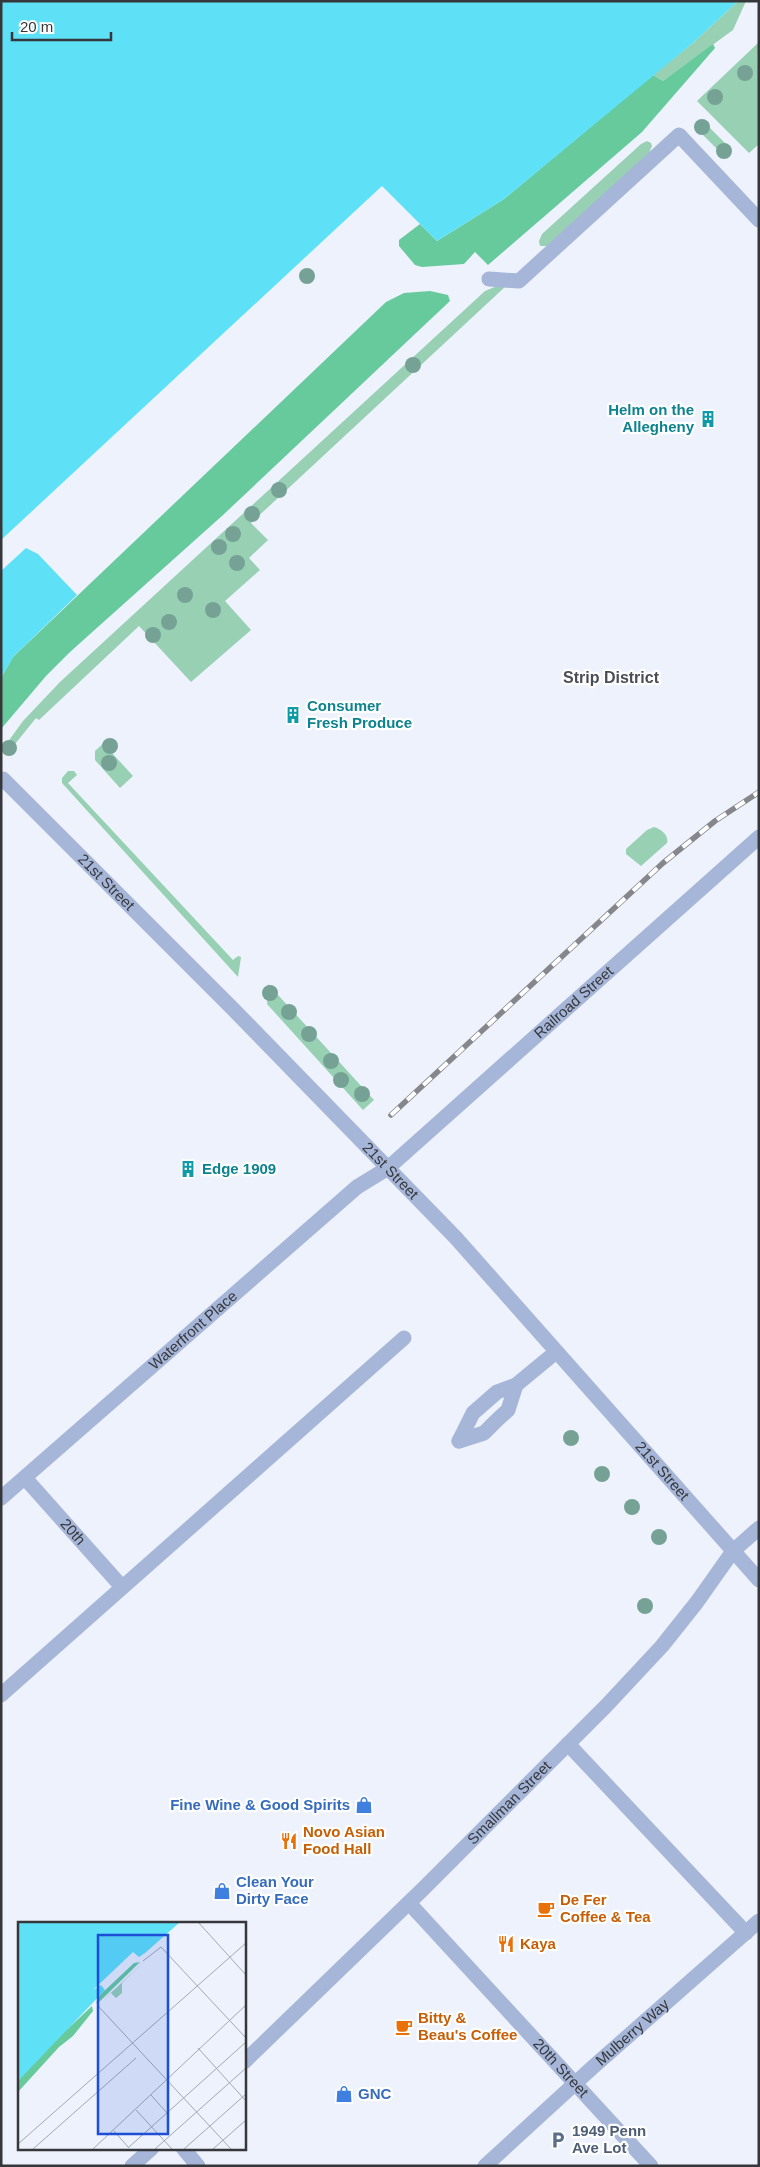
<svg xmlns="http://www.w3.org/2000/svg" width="760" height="2167" viewBox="0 0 760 2167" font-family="Arial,sans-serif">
<rect width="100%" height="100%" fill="#eef2fc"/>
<path fill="#98d0b3" d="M738 1H746L733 30 663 81 653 75 694 42Z
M759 42V144L749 153 697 101Z
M702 120 731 149 724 156 695 127Z
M647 141 651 143 652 146 649 153 548 246H540L539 241 542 234 641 144Z
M497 286H506L251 523 268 540 249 558 260 570 225 601 251 630 191 682 139 626 39 720 36 718 7 754 2 750 23 721 60 682 485 291Z
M109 738 118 747 112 753 133 776 120 788 95 760V751Z
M68 771H74L77 775 68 783 233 960 238 956 241 957 238 977 62 783V778Z
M654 827C661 829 669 835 667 843L641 866 626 854V849L647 830Z
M268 984 374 1100 363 1110 267 1004Z"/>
<path fill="#66ca9c" d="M713 44 715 48 642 132 488 265 475 252 464 264 422 267 415 265 399 246V240L420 224 437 241 504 199 653 75 663 81Z
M430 291 448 295 450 301 223 515 70 652 46 676 1 729V678L13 657 386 302 404 293Z"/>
<path fill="#5ee1f7" d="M1 1H738L694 42 504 199 437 241 382 186 1 540Z
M26 548 38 554 77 595 13 657 1 678V571Z"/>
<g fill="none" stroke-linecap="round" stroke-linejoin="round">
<g stroke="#a6b6d8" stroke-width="15">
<path d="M489 279 519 281 679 135 759 220"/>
<path id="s1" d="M3 779 233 1009 456 1238 759 1580"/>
<path d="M459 1441 473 1413 497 1392 516 1385 556 1352"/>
<path d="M459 1441 484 1433 497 1420 508 1410 516 1385"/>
<path id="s2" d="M25 1478 122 1587"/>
<path id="s3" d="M1 1498 357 1187 388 1168 759 837"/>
<path d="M1 1695 404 1338"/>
<path d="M568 1744 746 1933"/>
<path id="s4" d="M409 1903 651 2166"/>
<path id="s5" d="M244 2062 423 1889 606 1706 662 1646 697 1602 733 1551 759 1528"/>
<path d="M183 2148 198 2166"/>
<path d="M132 2166 152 2148"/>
<path id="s6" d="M485 2166 593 2067 759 1921"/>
</g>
<g stroke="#85878d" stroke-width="5.5">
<path id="rail" d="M391 1115 663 863 715 821 759 792"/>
</g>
<use href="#rail" stroke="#fff" stroke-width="4" stroke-dasharray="11" stroke-linecap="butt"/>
</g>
<g fill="#76a296">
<circle cx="745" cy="73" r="8"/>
<circle cx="715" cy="97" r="8"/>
<circle cx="702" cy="127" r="8"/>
<circle cx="724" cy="151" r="8"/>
<circle cx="307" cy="276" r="8"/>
<circle cx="413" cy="365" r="8"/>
<circle cx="279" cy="490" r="8"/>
<circle cx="252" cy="514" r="8"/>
<circle cx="233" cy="534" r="8"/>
<circle cx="219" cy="547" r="8"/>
<circle cx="237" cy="563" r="8"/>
<circle cx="185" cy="595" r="8"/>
<circle cx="213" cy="610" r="8"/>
<circle cx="169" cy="622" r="8"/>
<circle cx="153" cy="635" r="8"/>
<circle cx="110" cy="746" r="8"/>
<circle cx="9" cy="748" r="8"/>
<circle cx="109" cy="763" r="8"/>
<circle cx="270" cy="993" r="8"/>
<circle cx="289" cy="1012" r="8"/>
<circle cx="309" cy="1034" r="8"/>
<circle cx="331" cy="1061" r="8"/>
<circle cx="341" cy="1080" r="8"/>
<circle cx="362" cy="1094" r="8"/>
<circle cx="571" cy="1438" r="8"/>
<circle cx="602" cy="1474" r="8"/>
<circle cx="632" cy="1507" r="8"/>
<circle cx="659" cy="1537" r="8"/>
<circle cx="645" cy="1606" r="8"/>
</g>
<defs>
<g id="building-bare" transform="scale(1.35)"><path d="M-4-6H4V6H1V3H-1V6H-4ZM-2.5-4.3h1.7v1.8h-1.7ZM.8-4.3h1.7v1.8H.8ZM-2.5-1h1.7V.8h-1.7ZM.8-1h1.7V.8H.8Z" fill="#0f9aa8" stroke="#fff" stroke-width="2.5" paint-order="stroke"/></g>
<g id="shop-bare" transform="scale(1.35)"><path d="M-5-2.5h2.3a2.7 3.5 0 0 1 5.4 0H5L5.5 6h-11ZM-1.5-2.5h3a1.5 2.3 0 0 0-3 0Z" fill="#3f7fe0" stroke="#fff" stroke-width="2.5" paint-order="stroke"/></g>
<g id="restaurant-bare" transform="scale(1.35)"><path d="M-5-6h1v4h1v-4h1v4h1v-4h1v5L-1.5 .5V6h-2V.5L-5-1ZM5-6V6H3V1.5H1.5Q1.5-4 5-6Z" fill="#e8710a" stroke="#fff" stroke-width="2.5" paint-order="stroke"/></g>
<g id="cafe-bare" transform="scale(1.35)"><path d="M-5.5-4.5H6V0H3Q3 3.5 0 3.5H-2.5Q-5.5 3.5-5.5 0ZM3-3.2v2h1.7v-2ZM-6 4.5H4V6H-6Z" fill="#e8710a" stroke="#fff" stroke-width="2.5" paint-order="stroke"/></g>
<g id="parking-bare" transform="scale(1.35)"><path d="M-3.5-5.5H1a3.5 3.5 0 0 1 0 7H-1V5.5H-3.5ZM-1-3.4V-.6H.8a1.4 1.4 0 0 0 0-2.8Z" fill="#5c6f8a" stroke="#fff" stroke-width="2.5" paint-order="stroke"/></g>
</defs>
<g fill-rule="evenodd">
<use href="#building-bare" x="708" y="419"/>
<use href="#building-bare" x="293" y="715"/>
<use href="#building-bare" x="188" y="1169"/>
<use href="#shop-bare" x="364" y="1805"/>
<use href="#restaurant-bare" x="289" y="1841"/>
<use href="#shop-bare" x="222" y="1891"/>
<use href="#cafe-bare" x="546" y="1909"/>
<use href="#restaurant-bare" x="506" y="1944"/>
<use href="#cafe-bare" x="404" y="2027"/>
<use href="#shop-bare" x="344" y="2094"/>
<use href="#parking-bare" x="558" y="2140"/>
</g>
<g text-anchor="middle" stroke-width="4.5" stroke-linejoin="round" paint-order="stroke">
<g font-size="15" font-weight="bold" fill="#0d838f" stroke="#fff" text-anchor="start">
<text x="694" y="415" text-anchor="end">Helm on the<tspan x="694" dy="17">Allegheny</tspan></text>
<text x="307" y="711">Consumer<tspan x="307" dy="17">Fresh Produce</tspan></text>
<text x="202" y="1174">Edge 1909</text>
</g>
<g font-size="15" fill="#36373b" stroke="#fff">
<text dy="5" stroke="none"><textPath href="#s1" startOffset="146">21st Street</textPath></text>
<text dy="5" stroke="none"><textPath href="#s3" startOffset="758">Railroad Street</textPath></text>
<text dy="5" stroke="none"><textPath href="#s1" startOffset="551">21st Street</textPath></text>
<text dy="5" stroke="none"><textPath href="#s3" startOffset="255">Waterfront Place</textPath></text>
<text dy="5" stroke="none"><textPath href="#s1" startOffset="956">21st Street</textPath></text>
<text dy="5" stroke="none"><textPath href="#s2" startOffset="72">20th</textPath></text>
<text dy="5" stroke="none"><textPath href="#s5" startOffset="371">Smallman Street</textPath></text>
<text dy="5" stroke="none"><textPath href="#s6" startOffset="199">Mulberry Way</textPath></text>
<text dy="5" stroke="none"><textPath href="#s4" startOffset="224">20th Street</textPath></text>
</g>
<g font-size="15" font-weight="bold" fill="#366cbe" stroke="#fff" text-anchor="start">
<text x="350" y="1810" text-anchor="end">Fine Wine &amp; Good Spirits</text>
<text x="236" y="1887">Clean Your<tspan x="236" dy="17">Dirty Face</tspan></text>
<text x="358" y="2099">GNC</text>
</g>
<g font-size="15" font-weight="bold" fill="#c56008" stroke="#fff" text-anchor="start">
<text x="303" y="1837">Novo Asian<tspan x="303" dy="17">Food Hall</tspan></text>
<text x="560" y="1905">De Fer<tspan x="560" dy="17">Coffee &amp; Tea</tspan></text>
<text x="520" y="1949">Kaya</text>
<text x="418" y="2023">Bitty &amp;<tspan x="418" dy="17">Beau's Coffee</tspan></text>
</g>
<g font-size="15" font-weight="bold" fill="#4e5e75" stroke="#fff" text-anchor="start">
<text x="572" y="2136">1949 Penn<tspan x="572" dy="17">Ave Lot</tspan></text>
</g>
<g font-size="16" font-weight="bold" fill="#4b4e57" stroke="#fff">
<text x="611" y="683">Strip District</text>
</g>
</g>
<g transform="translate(18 1922)">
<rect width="228" height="228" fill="#eef2fc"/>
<path d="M127 39 104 61V71L98 76 93 71 81 82Z" fill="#98d0b3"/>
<path d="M122 40 81 80 78 81 82 73 116 41ZM74 84 75 89 55 114 41 125 0 170V159L24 131Z" fill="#66ca9c"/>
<path d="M0 0H162L127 31 121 35 115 30 75 68 83 63 87 68 0 159Z" fill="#5ee1f7"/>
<path fill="none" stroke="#a4a7af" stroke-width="1" d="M180 0 228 53M125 39 143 25 228 116M81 85 213 227M180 126 228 179M133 173 149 191M118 188 154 227M96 209 111 226M0 222 228 21M111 225 228 120M15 227 118 136M75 227 228 83M137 227 228 146M166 227 228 172M195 227 228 198"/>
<path fill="#1d4ed8" fill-opacity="0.15" stroke="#1d4ed8" stroke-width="2.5" d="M80 13H150V212H80Z"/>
<rect width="228" height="228" fill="none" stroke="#36373b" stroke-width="2.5"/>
</g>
<rect width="760" height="2167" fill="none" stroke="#36373b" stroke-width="5"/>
<path d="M12 32v8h99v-8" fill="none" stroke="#36373b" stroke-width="2.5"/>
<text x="20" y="32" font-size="15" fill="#36373b" stroke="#ffffff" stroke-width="4" paint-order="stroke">20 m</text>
</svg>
